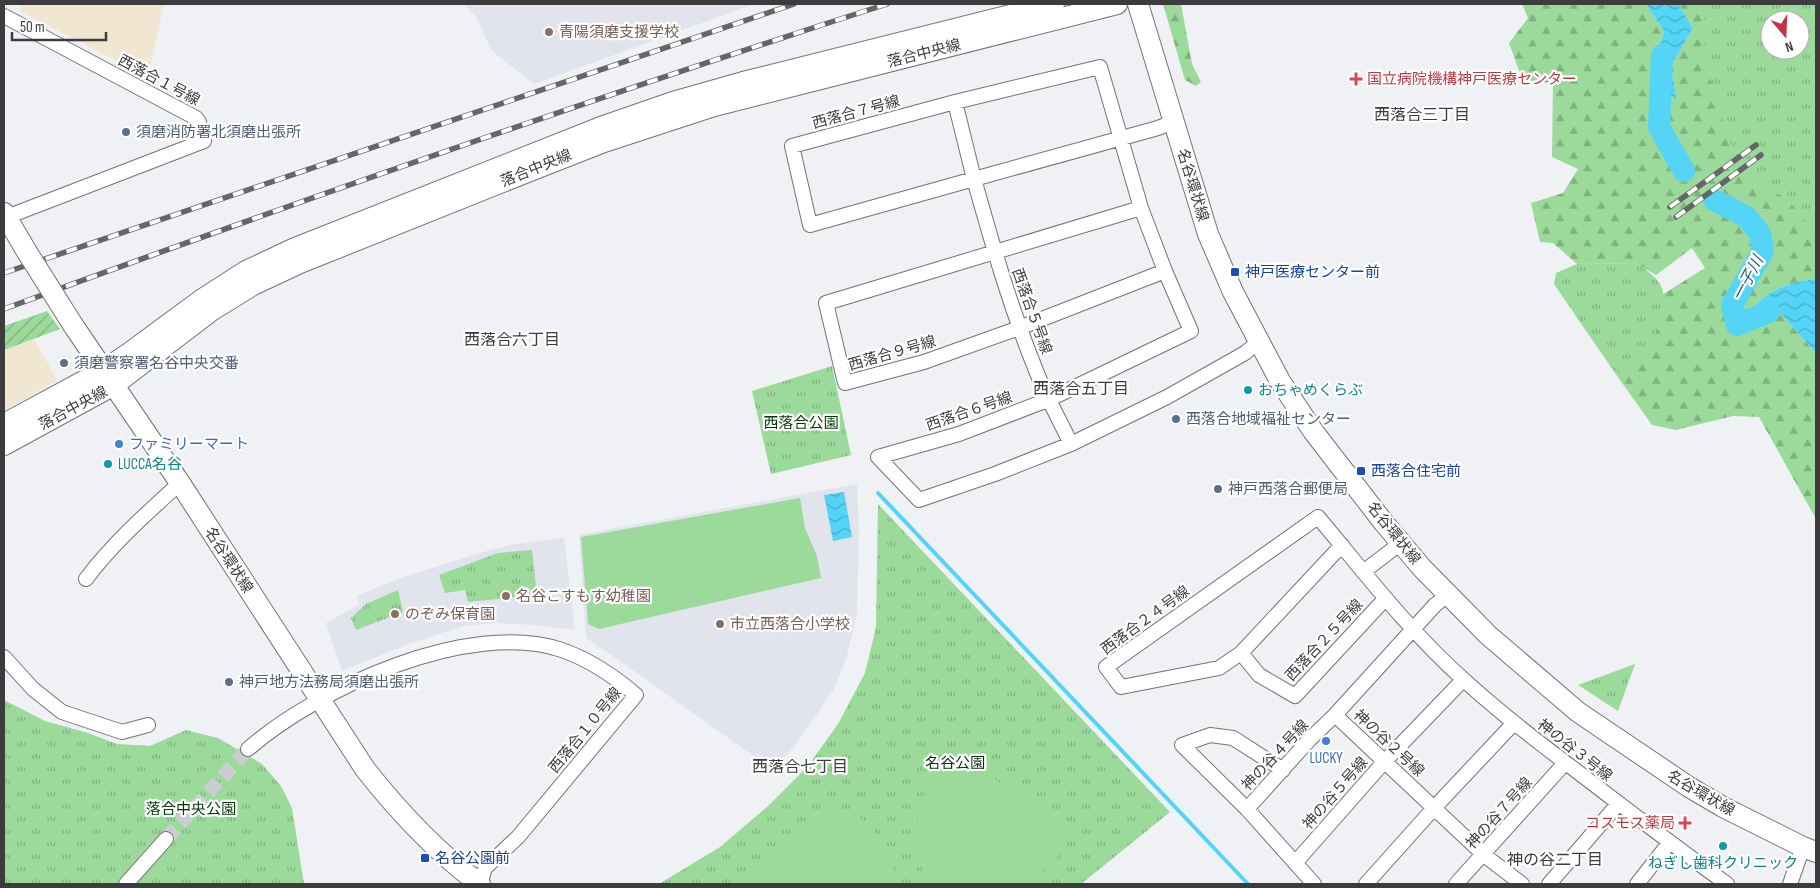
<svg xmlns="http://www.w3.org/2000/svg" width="1820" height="888" viewBox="0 0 1820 888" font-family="'Sofia Sans Condensed','Noto Sans JP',sans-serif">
<defs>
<pattern id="forest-firs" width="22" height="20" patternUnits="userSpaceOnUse" patternTransform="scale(1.25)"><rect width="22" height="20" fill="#9bda9a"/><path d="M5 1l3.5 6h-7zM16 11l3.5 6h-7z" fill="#80b27f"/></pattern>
<pattern id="park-tufts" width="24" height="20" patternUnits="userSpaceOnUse" patternTransform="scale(1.25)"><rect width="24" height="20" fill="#9bda9a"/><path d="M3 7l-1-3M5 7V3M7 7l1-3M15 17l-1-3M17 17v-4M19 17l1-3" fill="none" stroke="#80b27f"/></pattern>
<pattern id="garden-furrows" width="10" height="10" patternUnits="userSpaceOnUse" patternTransform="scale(1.25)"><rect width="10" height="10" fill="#9bda9a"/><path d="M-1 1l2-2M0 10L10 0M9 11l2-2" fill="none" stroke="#80b27f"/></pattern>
<pattern id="water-waves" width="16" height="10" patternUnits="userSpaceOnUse" patternTransform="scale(1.25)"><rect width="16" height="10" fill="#54d4f7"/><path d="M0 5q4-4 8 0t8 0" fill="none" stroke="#47adc9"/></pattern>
</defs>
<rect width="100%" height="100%" fill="#f0f1f4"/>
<path fill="#f1e6d1" d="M22 4H164L148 77 20 11Z
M34 339 57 380 4 411V350Z"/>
<path fill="#e1e3ed" d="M463 4H754L534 84 491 50 476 16Z
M857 484 859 531 857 614 846 659 834 689 815 717 797 743 773 770 620 661 586 638 579 535Z
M564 538 575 630 536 625 495 623 464 626 411 643 342 671 326 623 359 605 358 595 406 576 490 550 514 544Z"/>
<path fill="url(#forest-firs)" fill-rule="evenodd" d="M1163 4H1181L1192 64 1201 82 1196 86 1185 80Z
M1522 4H1644L1647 6 1664 31 1659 48 1677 100 1671 66 1693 28 1678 4H1816V279C1796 280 1753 293 1752 317L1738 327 1750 325 1764 316 1781 314 1816 353V519L1759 417 1733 416 1676 430 1652 425 1615 373 1648 347 1660 296 1705 268 1692 248 1656 275 1635 263 1577 264 1553 243 1540 242 1531 203 1563 193 1578 169 1552 157 1553 82 1535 83 1521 76 1509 43 1528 18ZM1770 20H1800V50H1770Z"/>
<path fill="url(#park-tufts)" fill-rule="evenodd" d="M1701 4H1816V233L1787 199 1752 179 1725 134 1719 97 1704 66 1705 22ZM1770 20H1800V50H1770Z
M1635 263C1644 268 1656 276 1661 286 1668 303 1659 332 1649 346 1641 356 1626 365 1615 373L1554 284 1556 273 1577 264Z
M832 366 851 455 771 474 752 391Z
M878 504 1170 812 1081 884H659L720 847 768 806 808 766 838 724 865 673 876 627Z
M532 550 537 595 468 602 465 590 445 593 439 575 498 553Z
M398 590 403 612 356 630 351 618 366 604Z
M1635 664 1618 711 1578 685Z
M4 700 45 721 88 733 117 744 150 746 186 730 218 738 262 764 281 786 292 808 304 884H4Z"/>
<path fill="url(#garden-furrows)" d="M47 311 60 329 4 350V326Z"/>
<path fill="#9bda9a" d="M800 498 805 528 817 556 821 578 599 629 588 624 581 537Z
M960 762 973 765 1066 826V848L1029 884H927L919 860 917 844 918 817 922 803 927 788 944 766Z
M840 808C874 817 891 852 898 884H739C768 856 800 819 840 808Z"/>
<path fill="url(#water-waves)" d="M1644 4H1678L1693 28 1671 66 1677 101 1657 71 1659 48 1664 31 1647 6Z
M1816 279V353L1781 314 1764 316 1750 325 1738 328 1744 319 1752 317C1753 293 1796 280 1816 279Z
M844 492 852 537 833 541 824 495Z"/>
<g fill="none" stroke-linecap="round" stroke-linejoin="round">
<path stroke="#54d4f7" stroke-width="4" d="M878 493 1248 884"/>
<path stroke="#54d4f7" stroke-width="22" d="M1662 55 1659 127 1684 171
M1714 200 1747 217 1760 234 1763 251 1732 305 1737 325 1769 312"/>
<path stroke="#cccdd0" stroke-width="14" stroke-dasharray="14 7" stroke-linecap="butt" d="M166 839 248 749"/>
<g stroke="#737376" stroke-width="16">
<path id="street" d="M4 16 196 118 199 122 204 141 4 218
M955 102 974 179 810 225 792 146 955 102 1100 67 1141 208 1165 271 1191 331 1050 399 959 434 878 457 919 500 995 474 1071 444
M1173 122 1158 128 974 179C992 243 1010 306 1035 368 1045 394 1059 419 1071 444L1167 397 1245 353 1258 342
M1141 208 826 303 845 383 924 362 1019 328 1165 271
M1342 545 1241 653 1219 668 1121 687 1106 667 1318 517C1365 573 1409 631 1464 680 1498 711 1534 739 1570 766 1622 806 1674 846 1727 884
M1363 572 1401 543
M86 579C113 543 146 514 180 483
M1448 595 1435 605 1335 715 1484 855 1522 884
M1241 653 1259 675 1295 696 1385 599
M4 657 33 689 62 712 122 732 148 725
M248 749C318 688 469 619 562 650 590 660 614 676 636 695L518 837 485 868 480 884
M1247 809 1182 745 1210 735 1233 738 1283 770
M1295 863 1384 762 1463 680
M126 884 166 839
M1314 884 1247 809 1310 739 1335 715
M1366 884 1434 808 1514 723
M1456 884 1565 763
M1549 884 1618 804
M1637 884 1670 842
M1790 884 1803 847"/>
</g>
<g stroke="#737376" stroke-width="22">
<path id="secondary" d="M1138 4 1208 234 1233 292 1280 381 1313 431 1384 523 1422 568 1488 635 1578 712 1689 787 1723 807 1803 847 1816 852
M4 213 27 252
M73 325 180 483 365 769C399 812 436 852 480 884
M4 424 104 370 129 353 201 300 246 271 295 248 601 127 676 101 743 82 1054 4
M4 445 114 385 211 311 253 285 300 263 530 171 604 142 714 106 1117 4"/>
</g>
<use href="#street" stroke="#fff" stroke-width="14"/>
<use href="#secondary" stroke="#fff" stroke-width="20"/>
<g stroke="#656668" stroke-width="5.5">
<path id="rail" d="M1670 207 1756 145
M1676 217 1761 155
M4 273 794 4
M4 309C296 202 590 99 887 4"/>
</g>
<use href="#rail" stroke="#fff" stroke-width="4" stroke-dasharray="11" stroke-linecap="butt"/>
<g stroke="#737376" stroke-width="22" stroke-linecap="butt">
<path id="secondary-bridge" d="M27 252 73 325"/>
</g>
<use href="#secondary-bridge" stroke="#fff" stroke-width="20"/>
</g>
<g fill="#8d6e63" stroke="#fff" stroke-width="2">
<circle cx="549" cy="32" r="5"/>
<circle cx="506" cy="596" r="5"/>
<circle cx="395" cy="614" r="5"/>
<circle cx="720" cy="624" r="5"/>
</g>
<g fill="#e0444e" stroke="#fff" stroke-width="2">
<path d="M1353.5 71.5h5v5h5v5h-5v5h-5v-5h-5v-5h5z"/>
<path d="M1682.5 815.5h5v5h5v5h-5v5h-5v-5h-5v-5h5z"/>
</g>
<g fill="#5c6f8a" stroke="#fff" stroke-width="2">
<circle cx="126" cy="132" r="5"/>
<circle cx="64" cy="363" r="5"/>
<circle cx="1176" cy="419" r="5"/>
<circle cx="1218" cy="489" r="5"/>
<circle cx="229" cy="682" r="5"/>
</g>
<g fill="#1a4fb4" stroke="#fff" stroke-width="2">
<rect x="1230" y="267" width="10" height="10" rx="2.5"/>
<rect x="1356" y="466" width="10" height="10" rx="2.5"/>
<rect x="420" y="853" width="10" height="10" rx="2.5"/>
</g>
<g fill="#0f9aa8" stroke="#fff" stroke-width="2">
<circle cx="1248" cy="390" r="5"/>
<circle cx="108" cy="464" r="5"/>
<circle cx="1723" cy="846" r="5"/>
</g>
<g fill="#3f7fe0" stroke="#fff" stroke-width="2">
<circle cx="119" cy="444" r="5"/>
<circle cx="1326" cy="741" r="5"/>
</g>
<g text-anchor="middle" stroke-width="4.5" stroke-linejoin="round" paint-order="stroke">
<g font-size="15" fill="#785e54" stroke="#fff" text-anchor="start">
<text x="559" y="37">青陽須磨支援学校</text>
<text x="516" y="601">名谷こすもす幼稚園</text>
<text x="405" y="619">のぞみ保育園</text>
<text x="730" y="629">市立西落合小学校</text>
</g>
<g font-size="15" fill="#3c3c3e" stroke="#fff">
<text transform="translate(924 53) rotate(-14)" y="5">落合中央線</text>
<text transform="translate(159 80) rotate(28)" y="5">西落合１号線</text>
<text transform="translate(856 112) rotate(-15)" y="5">西落合７号線</text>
<text transform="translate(536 168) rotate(-22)" y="5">落合中央線</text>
<text transform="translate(1193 185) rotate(73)" y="5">名谷環状線</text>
<text transform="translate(1032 311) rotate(70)" y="5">西落合５号線</text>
<text transform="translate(892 353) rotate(-16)" y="5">西落合９号線</text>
<text transform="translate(73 408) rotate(-28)" y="5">落合中央線</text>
<text transform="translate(969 411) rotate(-19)" y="5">西落合６号線</text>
<text transform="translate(1394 533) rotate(51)" y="5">名谷環状線</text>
<text transform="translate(229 560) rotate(57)" y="5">名谷環状線</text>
<text transform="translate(1145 620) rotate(-36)" y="5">西落合２４号線</text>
<text transform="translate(1324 640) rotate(-47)" y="5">西落合２５号線</text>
<text transform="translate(585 730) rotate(-51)" y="5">西落合１０号線</text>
<text transform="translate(1389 743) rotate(43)" y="5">神の谷２号線</text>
<text transform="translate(1575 750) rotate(38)" y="5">神の谷３号線</text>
<text transform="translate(1275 755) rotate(-47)" y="5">神の谷４号線</text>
<text transform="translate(1335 793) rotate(-49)" y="5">神の谷５号線</text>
<text transform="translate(1701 793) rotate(30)" y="5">名谷環状線</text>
<text transform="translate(1499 813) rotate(-48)" y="5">神の谷７号線</text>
</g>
<g font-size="15" fill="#be3a42" stroke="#fff" text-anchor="start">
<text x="1367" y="84">国立病院機構神戸医療センター</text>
<text x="1675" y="828" text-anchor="end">コスモス薬局</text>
</g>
<g font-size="15" fill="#4e5e75" stroke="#fff" text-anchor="start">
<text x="136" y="137">須磨消防署北須磨出張所</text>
<text x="74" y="368">須磨警察署名谷中央交番</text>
<text x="1186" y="424">西落合地域福祉センター</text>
<text x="1228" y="494">神戸西落合郵便局</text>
<text x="239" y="687">神戸地方法務局須磨出張所</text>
</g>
<g font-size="15" fill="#164399" stroke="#fff" text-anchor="start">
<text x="1245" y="277">神戸医療センター前</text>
<text x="1371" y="476">西落合住宅前</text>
<text x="435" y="863">名谷公園前</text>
</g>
<g font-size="15" fill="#0d838f" stroke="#fff" text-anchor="start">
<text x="1258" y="395">おちゃめくらぶ</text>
<text x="118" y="469">LUCCA名谷</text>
<text x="1723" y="868" text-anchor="middle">ねぎし歯科クリニック</text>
</g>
<g font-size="15" fill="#043708" stroke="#fff">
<text x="801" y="428">西落合公園</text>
<text x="955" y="768">名谷公園</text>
<text x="191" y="814">落合中央公園</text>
</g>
<g font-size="15" fill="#366cbe" stroke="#fff" text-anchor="start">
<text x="129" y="449">ファミリーマート</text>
<text x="1326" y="763" text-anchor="middle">LUCKY</text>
</g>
<g font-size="16" fill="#3c3c3e" stroke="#fff">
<text x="1422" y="120">西落合三丁目</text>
<text x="512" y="345">西落合六丁目</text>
<text x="1081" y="394">西落合五丁目</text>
<text x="800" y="772">西落合七丁目</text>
<text x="1555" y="865">神の谷二丁目</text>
</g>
<g font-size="16" font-style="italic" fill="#265b6a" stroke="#fff">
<text transform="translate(1747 278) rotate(-62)" y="6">一子川</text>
</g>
</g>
<rect width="1820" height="888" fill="none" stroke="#3c3c3e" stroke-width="10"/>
<g transform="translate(1785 35) rotate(161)"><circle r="24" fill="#ffffff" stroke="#b1b1b2"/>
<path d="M0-4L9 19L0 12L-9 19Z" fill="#c3324d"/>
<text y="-8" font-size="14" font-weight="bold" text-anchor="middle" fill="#3c3c3e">N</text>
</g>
<path d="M12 32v8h94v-8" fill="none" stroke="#3c3c3e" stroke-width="2.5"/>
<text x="20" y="32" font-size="15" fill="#3c3c3e" stroke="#ffffff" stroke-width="4" paint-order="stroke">50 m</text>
</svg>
